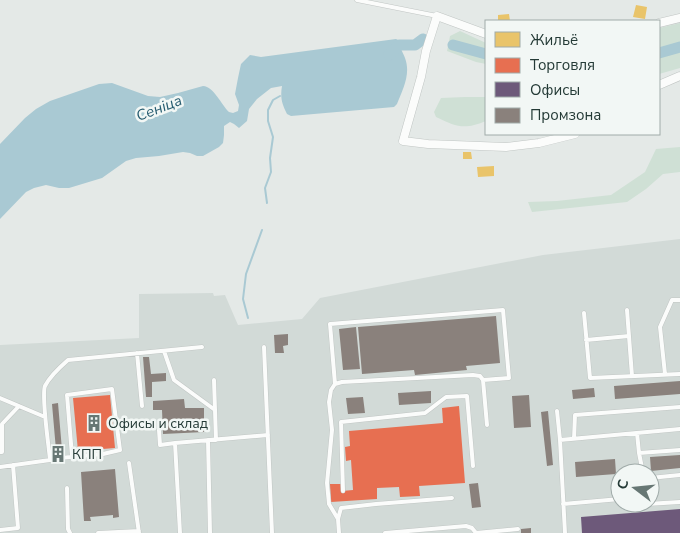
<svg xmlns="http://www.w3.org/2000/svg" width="680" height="533" viewBox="0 0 680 533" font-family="'Nunito Sans',sans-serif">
<rect width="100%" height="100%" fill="#e4e9e7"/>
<path fill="#d2dad7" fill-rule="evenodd" d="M680 239V533H0V345L139 338V294L213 293 214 296 225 295 238 325 302 319 320 298 543 255ZM620 473H650V503H620Z"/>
<path fill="#cfe0d5" d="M680 23V68L659 74V28Z
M460 31 486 43V64L476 62 447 51 450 36Z
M465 97H486V121C464 130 457 127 436 117L434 112 441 98Z
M680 147V172L663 174 646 189 627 202 532 212 528 202 557 201 611 195 645 172 656 149Z"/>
<path fill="#a9c9d3" d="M396 39 398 40C399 47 403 52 405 58 411 74 403 89 397 104L394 107 291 116 287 114C282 104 280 98 282 86L271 88 257 99 249 109 247 121 239 128 234 124 230 122 224 126V135L223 143 219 147 203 156H197L190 153 183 152 159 156 136 158 126 161 102 178 69 188H59L46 185 34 188 26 192 0 219V144L25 118 36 109 50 101 99 84 112 83 148 96 160 97 178 93 203 86C214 87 221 104 229 112L233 113 238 111 239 105 235 94 238 78 241 64 250 55 261 57Z"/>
<path fill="#e9c46a" d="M636 5 647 7 645 19 633 17Z
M509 14 510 21H498V15Z
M463 152H471L472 159H463Z
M494 166V176L478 177 477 167Z"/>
<path fill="#e76f51" d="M110 395 115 448 78 451 73 398Z
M459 406 465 483 419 486 420 496 400 497 399 487 377 488V499L331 502 330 484H341L342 491 353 490 351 460 346 461 345 447 350 446 349 431 443 423 442 408Z"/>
<path fill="#6d597a" d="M680 509V533H582L581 517Z"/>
<path fill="#8a817c" d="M496 316 500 363 466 366 467 370 415 375 414 370 362 374 358 327Z
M356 327 360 369 343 370 339 329Z
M288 334V345L283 346 284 353H275L274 335Z
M143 357H149L151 374 166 373V381L152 382V397H146Z
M680 381V394L615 399 614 386Z
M594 388 595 397 573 399 572 390Z
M431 391V403L399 405 398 393Z
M529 395 531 427 514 428 512 396Z
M363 397 365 413 348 414 346 398Z
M184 399 185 408H204V432L163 434 162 410H153V401Z
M58 403 62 450H56L52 404Z
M548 411 553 465 547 466 541 412Z
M680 455V468L651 471 650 457Z
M615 459 616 474 576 477 575 462Z
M115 469 119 517 113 518V515L90 517 91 521H84L81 472Z
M478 483 481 507 472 508 469 484Z
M531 528V533H521V529Z"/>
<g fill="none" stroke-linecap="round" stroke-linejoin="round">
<path stroke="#a9c9d3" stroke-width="2" d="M267 203 265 188 271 172 270 158 273 137 268 121V110L273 100 280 96
M248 318 243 299 246 274 262 230"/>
<path stroke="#a9c9d3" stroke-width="11" d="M453 45 486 54
M659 53 680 47
M389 55 399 45H415L423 39"/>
<g stroke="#c1c6c4" stroke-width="5">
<path id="service" d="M357 0 437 16
M627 310 632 376
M584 313 590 378 680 374
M586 340 629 336
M264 347 272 533
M164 351 174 380 215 410 216 440
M137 353 142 406
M665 374 660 327 672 300H680
M214 380 215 410
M335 384 330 324 503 310 509 378 483 380
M0 398 45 417
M557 411 560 440
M159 430 160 445 175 443
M637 433 639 453 643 473
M574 439 575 415 680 407
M208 440 210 533
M0 452H2V424L19 406
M639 453 680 450
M50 460C49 447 41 395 45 386 50 376 60 367 68 360L202 347
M129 463 139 533
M0 467 50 460 60 458 103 454 120 450 112 389 67 395 72 456
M650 478 680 475
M67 488 68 529 70 533
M343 491 341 422 425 413 446 397 467 396 473 466
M645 503 647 504 680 502
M563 504 620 499
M338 519 329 504 327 483 332 430 329 402 331 390 335 384 342 382 473 375 480 376 483 380 487 425
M0 530 18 528 13 465
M98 533 139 531
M180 533 175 443 268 435
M339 533 338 519 341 508 376 504 452 498
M385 533 466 526 472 528 476 533
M476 533 518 529
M565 533 560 440 680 429"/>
</g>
<g stroke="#c1c6c4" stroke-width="9">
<path id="minor" d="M659 23 680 18
M486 34 437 16 426 51 421 77 403 141 428 144 506 147 539 143 575 134
M659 85 680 76"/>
</g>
<use href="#service" stroke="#fbfcfb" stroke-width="4"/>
<use href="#minor" stroke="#fbfcfb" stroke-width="8"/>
</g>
<defs>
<g id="building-bare" transform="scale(1.35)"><path d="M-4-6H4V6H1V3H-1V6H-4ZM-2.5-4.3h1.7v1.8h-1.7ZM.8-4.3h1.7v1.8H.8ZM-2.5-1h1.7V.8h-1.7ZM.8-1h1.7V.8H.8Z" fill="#677774" stroke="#f2f7f5" stroke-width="2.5" paint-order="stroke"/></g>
</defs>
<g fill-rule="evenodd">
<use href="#building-bare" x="94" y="423"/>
<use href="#building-bare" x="58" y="454"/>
</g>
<g text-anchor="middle" stroke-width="5" stroke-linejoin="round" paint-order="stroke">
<g font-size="14" fill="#243a36" stroke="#f2f7f5" text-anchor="start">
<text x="108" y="428">Офисы и склад</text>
<text x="72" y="459">КПП</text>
</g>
<g font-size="15" font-style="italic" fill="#255b6f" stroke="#f2f7f5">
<text transform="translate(159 108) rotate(-21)" y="5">Сеніца</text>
</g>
</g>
<rect x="485" y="20" width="175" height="115" fill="#f2f7f5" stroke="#a0aba9"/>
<rect x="495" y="32" width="25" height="15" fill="#e9c46a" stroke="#a0aba9"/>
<text x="530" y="45" font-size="15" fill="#243a36">Жильё</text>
<rect x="495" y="58" width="25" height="15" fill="#e76f51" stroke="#a0aba9"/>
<text x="530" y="70" font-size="15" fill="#243a36">Торговля</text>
<rect x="495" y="82" width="25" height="15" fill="#6d597a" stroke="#a0aba9"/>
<text x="530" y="95" font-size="15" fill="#243a36">Офисы</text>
<rect x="495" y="108" width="25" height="15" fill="#8a817c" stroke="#a0aba9"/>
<text x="530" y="120" font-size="15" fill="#243a36">Промзона</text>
<g transform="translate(635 488) rotate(286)"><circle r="24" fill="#f2f7f5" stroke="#a0aba9"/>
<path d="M0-4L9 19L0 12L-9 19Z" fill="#677774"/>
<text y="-8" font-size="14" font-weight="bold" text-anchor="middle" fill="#243a36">С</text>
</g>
</svg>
